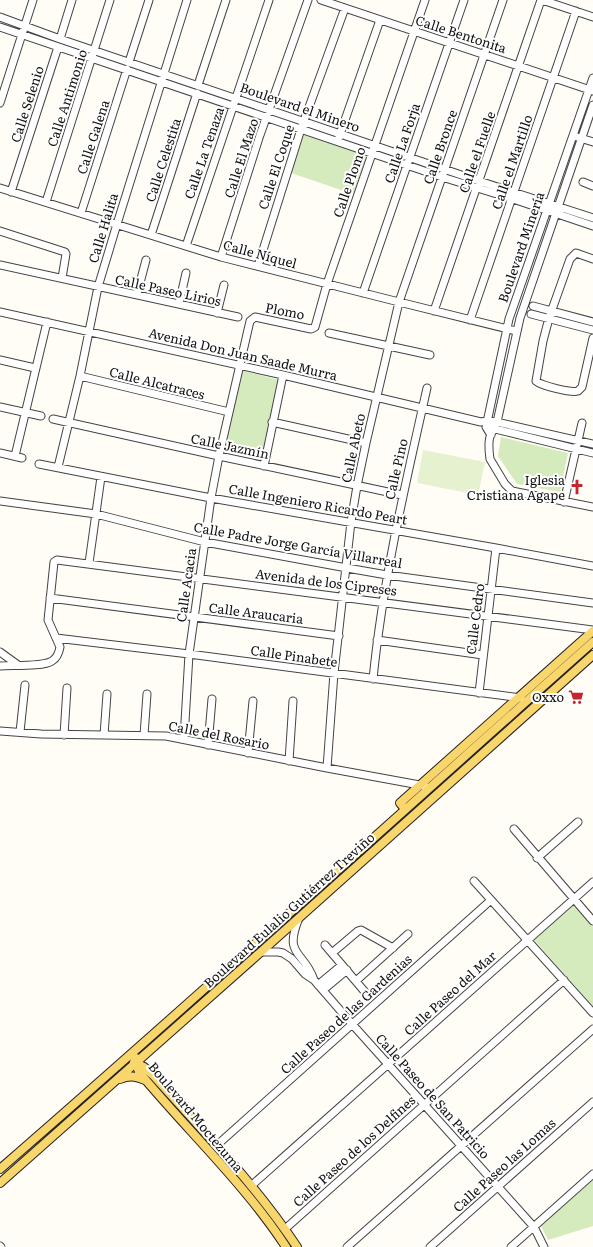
<svg xmlns="http://www.w3.org/2000/svg" width="593" height="1247" viewBox="0 0 593 1247" font-family="Literata,serif">
<rect width="100%" height="100%" fill="#fffdf5"/>
<path fill="#d5ebbd" d="M302 133 367 155 353 194 291 173Z
M241 370 279 380 262 458 224 449Z
M501 437 568 453 560 492 517 484 498 456Z
M573 904 593 927V1006L534 940Z
M593 1179V1226L548 1240 541 1226Z"/>
<path fill="#e6f2cf" d="M423 450 485 462 478 495 417 483Z"/>
<g fill="none" stroke-linecap="round" stroke-linejoin="round">
<g stroke="#444" stroke-width="9">
<path id="minor" d="M321 0 593 91
M542 0 593 17
M0 17 60 39 479 181 593 218
M0 27 442 177 513 199 593 226
M60 39 72 0
M129 62 149 0
M198 85 226 0
M0 103 33 0
M593 105 520 318 497 422C495 427 493 430 491 434 488 440 489 452 490 459L505 484 512 491 593 507
M339 137 380 20
M577 137 593 142
M583 182 593 186
M0 188 221 257 399 302 516 331
M11 192 58 47
M46 202 110 0
M81 213 127 69
M0 231 65 252 66 254 62 278
M151 235 197 93
M186 246 269 0
M221 257 260 135 308 0
M593 259 576 253 570 259 549 318 543 341 536 381C542 386 571 393 578 391L582 387 593 338
M0 265 238 317
M258 266 301 129 345 8
M363 293 464 0
M137 294 146 260
M179 304 186 273
M533 306 593 322
M434 311 541 0
M0 312 283 375 481 422 488 420 593 444
M217 313 224 285
M531 314 593 330
M470 320 576 11
M329 333 430 355
M0 360 35 368
M80 376 229 412
M0 407 41 416
M53 419 219 456 402 495
M272 422 366 443
M491 428 593 453
M491 435 486 427 509 319 593 78
M0 453 22 458
M15 456 47 322
M39 464 211 498 496 548 593 566
M264 466 283 375
M58 467 80 376 98 287 117 224 187 0
M0 501 96 514 205 542 347 568 387 575 593 603
M564 502 582 423
M89 563 101 477
M50 598 339 636
M56 638 189 654 521 698
M377 640 483 655
M0 652 18 665
M0 666C12 665 43 667 52 661 57 658 59 653 60 647L48 620 54 562 57 560 593 630
M373 679C383 580 405 485 427 388
M479 693 496 548
M0 731 41 734 166 736 327 768 425 786
M20 732 25 685
M64 735 67 688
M104 735 107 694
M144 735 147 694
M184 739 189 654 211 498 219 456 250 321 255 317 311 329 315 327 327 284 425 0
M208 745 212 699
M248 753 253 701
M289 761 293 701
M327 768 334 673 351 522 357 486 366 443 399 302 503 0
M514 829 593 921
M537 858 578 822
M474 881 593 1013
M299 918C283 957 304 950 314 980
M325 945 365 992
M261 952H278L283 953 292 959 305 974 314 980 352 1024 534 1227 544 1247
M332 953 358 931 361 930 393 948
M356 981 408 934
M318 985 342 965
M323 990 347 970
M216 1146 491 900
M251 1186 593 882
M285 1229 564 980
M0 1246 1 1247
M347 1247 593 1029
M430 1247 593 1102
M511 1247 593 1174"/>
</g>
<g stroke="#222" stroke-width="10">
<path id="major" d="M405 809 400 803 593 631
M136 1058V1063L139 1072C187 1130 245 1184 286 1247
M134 1062 144 1067 154 1076C203 1131 256 1185 297 1247
M120 1079C129 1075 136 1076 145 1080
M0 1169C200 995 395 818 593 642
M0 1183 254 958 593 655"/>
</g>
<use href="#minor" stroke="#fff" stroke-width="7"/>
<use href="#major" stroke="#f9d66b" stroke-width="8"/>
</g>
<defs>
<g id="church-bare" transform="scale(1.2)"><path d="M-1.2-6h2.4v3.5h3.3v2.4h-3.3V6h-2.4V-.1h-3.3v-2.4h3.3Z" fill="#c4262e" stroke="#fff" stroke-width="2.5" paint-order="stroke"/></g>
<g id="supermarket-bare" transform="scale(1.2)"><path d="M-6-5.5h2.5l.6 2H6L4.5 2H-2.5L-4.4-4H-6ZM-1.5 3.2a1.3 1.3 0 1 0 .1 0ZM3 3.2a1.3 1.3 0 1 0 .1 0Z" fill="#c4262e" stroke="#fff" stroke-width="2.5" paint-order="stroke"/></g>
</defs>
<g fill-rule="evenodd">
<use href="#church-bare" x="577" y="487"/>
<use href="#supermarket-bare" x="576" y="697"/>
</g>
<g text-anchor="middle" stroke-width="4" stroke-linejoin="round" paint-order="stroke">
<g font-size="13" fill="#111" stroke="#fff">
<text transform="translate(461 34) rotate(18)" y="5">Calle Bentonita</text>
<text transform="translate(67 98) rotate(-72)" y="5">Calle Antimonio</text>
<text transform="translate(27 104) rotate(-72)" y="5">Calle Selenio</text>
<text transform="translate(300 107) rotate(19)" y="5">Boulevard el Minero</text>
<text transform="translate(93 137) rotate(-72)" y="5">Calle Galena</text>
<text transform="translate(402 143) rotate(-71)" y="5">Calle La Forja</text>
<text transform="translate(440 147) rotate(-71)" y="5">Calle Bronce</text>
<text transform="translate(477 152) rotate(-71)" y="5">Calle el Fuelle</text>
<text transform="translate(204 153) rotate(-71)" y="5">Calle La Tenaza</text>
<text transform="translate(241 158) rotate(-72)" y="5">Calle El Mazo</text>
<text transform="translate(163 160) rotate(-72)" y="5">Calle Celestita</text>
<text transform="translate(512 162) rotate(-71)" y="5">Calle el Martillo</text>
<text transform="translate(276 167) rotate(-72)" y="5">Calle El Coque</text>
<text transform="translate(349 182) rotate(-71)" y="5">Calle Plomo</text>
<text transform="translate(103 228) rotate(-73)" y="5">Calle Halita</text>
<text transform="translate(521 247) rotate(-71)" y="5">Boulevard Minería</text>
<text transform="translate(260 254) rotate(15)" y="5">Calle Níquel</text>
<text transform="translate(168 290) rotate(12)" y="5">Calle Paseo Lirios</text>
<text transform="translate(285 311) rotate(11)" y="5">Plomo</text>
<text transform="translate(243 354) rotate(13)" y="5">Avenida Don Juan Saade Murra</text>
<text transform="translate(157 383) rotate(14)" y="5">Calle Alcatraces</text>
<text transform="translate(230 446) rotate(12)" y="5">Calle Jazmín</text>
<text transform="translate(353 448) rotate(-78)" y="5">Calle Abeto</text>
<text transform="translate(396 469) rotate(-77)" y="5">Calle Pino</text>
<text transform="translate(318 504) rotate(10)" y="5">Calle Ingeniero Ricardo Peart</text>
<text transform="translate(298 545) rotate(10)" y="5">Calle Padre Jorge García Villarreal</text>
<text transform="translate(326 582) rotate(7)" y="5">Avenida de los Cipreses</text>
<text transform="translate(186 585) rotate(-82)" y="5">Calle Acacia</text>
<text transform="translate(256 613) rotate(7)" y="5">Calle Araucaria</text>
<text transform="translate(475 619) rotate(-83)" y="5">Calle Cedro</text>
<text transform="translate(294 656) rotate(8)" y="5">Calle Pinabete</text>
<text transform="translate(219 735) rotate(11)" y="5">Calle del Rosario</text>
<text transform="translate(289 910) rotate(-42)" y="5">Boulevard Eulalio Gutiérrez Treviño</text>
<text transform="translate(450 993) rotate(-42)" y="5">Calle Paseo del Mar</text>
<text transform="translate(346 1014) rotate(-42)" y="5">Calle Paseo de las Gardenias</text>
<text transform="translate(433 1096) rotate(48)" y="5">Calle Paseo de San Patricio</text>
<text transform="translate(196 1117) rotate(50)" y="5">Boulevard Moctezuma</text>
<text transform="translate(354 1151) rotate(-42)" y="5">Calle Paseo de los Delfines</text>
<text transform="translate(504 1165) rotate(-42)" y="5">Calle Paseo las Lomas</text>
</g>
<g font-size="13" fill="#111" stroke="#fff" text-anchor="end">
<text x="565" y="485">Iglesia<tspan x="565" dy="15">Cristiana Agape</tspan></text>
<text x="564" y="702">Oxxo</text>
</g>
</g>
</svg>
